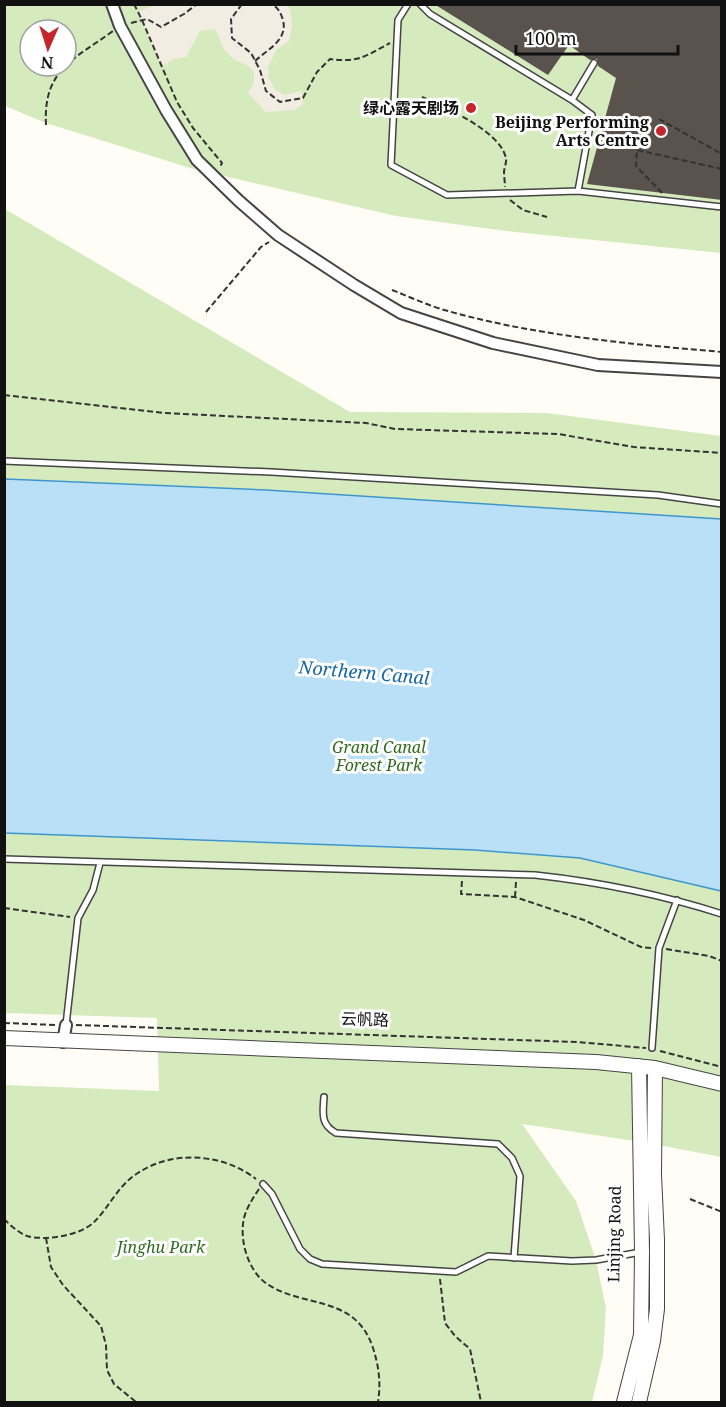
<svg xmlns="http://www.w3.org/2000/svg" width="726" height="1407" viewBox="0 0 726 1407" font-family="'Noto Serif','Noto Sans SC',serif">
<rect width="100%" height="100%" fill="#fffdf5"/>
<path fill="#d5ebbd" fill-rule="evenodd" d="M4 5H721V253L506 231 396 216 190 168 46 123 5 106ZM30 30H66V66H30Z
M5 209 350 412 547 413 721 436V1157L648 1143 522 1124 576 1201 596 1260 606 1308 603 1356 592 1402H5V1085L159 1091 157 1018 5 1013Z"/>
<path fill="#f1ede2" d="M189 5H286L290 9 292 25 289 41 276 50 268 67V77L275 90 285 95 301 91 303 104 295 110 266 112 248 93 254 83V72L247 65 233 59 224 49 215 29 200 31 186 57 174 59 162 67 137 12 156 5Z"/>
<path fill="#b9e0f7" stroke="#3f96cf" stroke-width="1.5" d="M5 479 266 490 721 519V891L580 858 475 850 5 833Z"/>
<path fill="#5a524d" d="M434 4H722V200L587 184 616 78 598 66 597 59 590 60 569 45 548 75Z"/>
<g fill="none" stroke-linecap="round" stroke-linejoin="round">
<g stroke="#444" stroke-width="8">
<path id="service" d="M408 4 398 20 391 165 447 195 578 191
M420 4 430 14 572 100 592 115 578 191 722 207
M572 100 594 63
M4 461 271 472 658 495 722 504
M4 859 535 875C599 882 660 894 722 914
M66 1025 78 918 93 890 100 863
M652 1048 659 948 677 900
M324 1097C323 1113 320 1124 336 1133L498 1144 512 1158 520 1176 514 1258
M263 1184 272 1194 300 1249 310 1259 322 1264 456 1272 488 1256 572 1261 596 1260 641 1252"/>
</g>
<g stroke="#444" stroke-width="14">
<path id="minor" d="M112 4 120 26 166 110 197 160 239 201 278 235 354 285 401 313 493 343 598 365 722 372
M63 1042 66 1025"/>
</g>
<g stroke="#444" stroke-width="16">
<path id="tertiary" d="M4 1038 596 1062 655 1068 722 1084
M624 1402 641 1335 642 1252 639 1066
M639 1402 653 1341 657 1309V1240L654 1175 655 1068"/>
</g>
<path stroke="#333" stroke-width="2" stroke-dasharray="6 3" stroke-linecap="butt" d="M134 4 142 20 177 102 193 128 222 163 220 167
M242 4 231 19 232 38 251 53 260 70 266 91 280 102 303 98 317 72 330 59C358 63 366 56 390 43
M131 23 147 19 161 27 184 14 197 4
M255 61C268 49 288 40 283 20 281 13 278 8 272 4
M422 97C445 107 497 130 505 155 508 162 504 166 504 173 504 177 505 182 505 187
M659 119 722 154
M46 125C43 70 73 60 113 31
M662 193 636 166 637 150 722 169
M510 200 523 210 547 217
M392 290C410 297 429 306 448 311 537 336 630 344 722 352
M206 312 261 247 269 242
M4 395 165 413 366 423 395 429 558 434 634 447 722 453
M462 881 461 894 515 897 584 920 641 947 651 948
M515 897 516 882
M4 908 70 917
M666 949 709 956 722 961
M4 1023 56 1025
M76 1025 577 1042 646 1048
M660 1051 722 1067
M259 1189C253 1198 247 1207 244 1218 239 1240 248 1271 267 1284 305 1309 355 1294 373 1348 379 1367 381 1383 378 1402
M690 1199 722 1212
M4 1219C10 1225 19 1233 27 1236 44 1241 79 1236 93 1223 107 1210 116 1190 131 1178 167 1149 221 1152 256 1179
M46 1238 51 1267 63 1285 101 1326 106 1345 107 1370 114 1384 136 1402
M440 1279 445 1323 455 1336 470 1349 481 1402"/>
<use href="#service" stroke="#fff" stroke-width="5"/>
<use href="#minor" stroke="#fff" stroke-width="10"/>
<use href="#tertiary" stroke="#fff" stroke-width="14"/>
</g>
<g fill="#c4262e" stroke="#fff" stroke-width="2">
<circle cx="471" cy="108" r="6"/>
<circle cx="661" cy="131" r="6"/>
</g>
<g text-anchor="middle" stroke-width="6" stroke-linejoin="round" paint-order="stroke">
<g font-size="16" font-weight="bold" fill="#111" stroke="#fff" text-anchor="end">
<text x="459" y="114">绿心露天剧场</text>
<text x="649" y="128">Beijing Performing<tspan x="649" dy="18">Arts Centre</tspan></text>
</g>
<g font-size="16" font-style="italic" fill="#2f6b1f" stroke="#fff">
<text x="379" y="753">Grand Canal<tspan x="379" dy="18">Forest Park</tspan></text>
<text x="161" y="1253">Jinghu Park</text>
</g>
<g font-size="16" fill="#111" stroke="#fff">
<text transform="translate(365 1019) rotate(2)" y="6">云帆路</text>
<text transform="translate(614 1234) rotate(-89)" y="6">Linjing Road</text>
</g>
<g font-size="18" font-style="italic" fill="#1768a6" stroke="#fff">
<text transform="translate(364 673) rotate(5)" y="6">Northern Canal</text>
</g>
</g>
<rect width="726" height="1407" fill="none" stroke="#111111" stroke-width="12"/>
<g transform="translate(48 48) rotate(183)"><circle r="28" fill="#ffffff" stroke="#a0a0a0" stroke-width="1.5"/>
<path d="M0-4.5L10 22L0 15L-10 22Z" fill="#c4262e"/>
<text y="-9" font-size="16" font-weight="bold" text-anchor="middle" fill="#111111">N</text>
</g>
<path d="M516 45v9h162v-9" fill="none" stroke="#111111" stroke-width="3"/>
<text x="525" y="45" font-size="18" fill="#111111" stroke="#ffffff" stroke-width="4.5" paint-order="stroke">100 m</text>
</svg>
